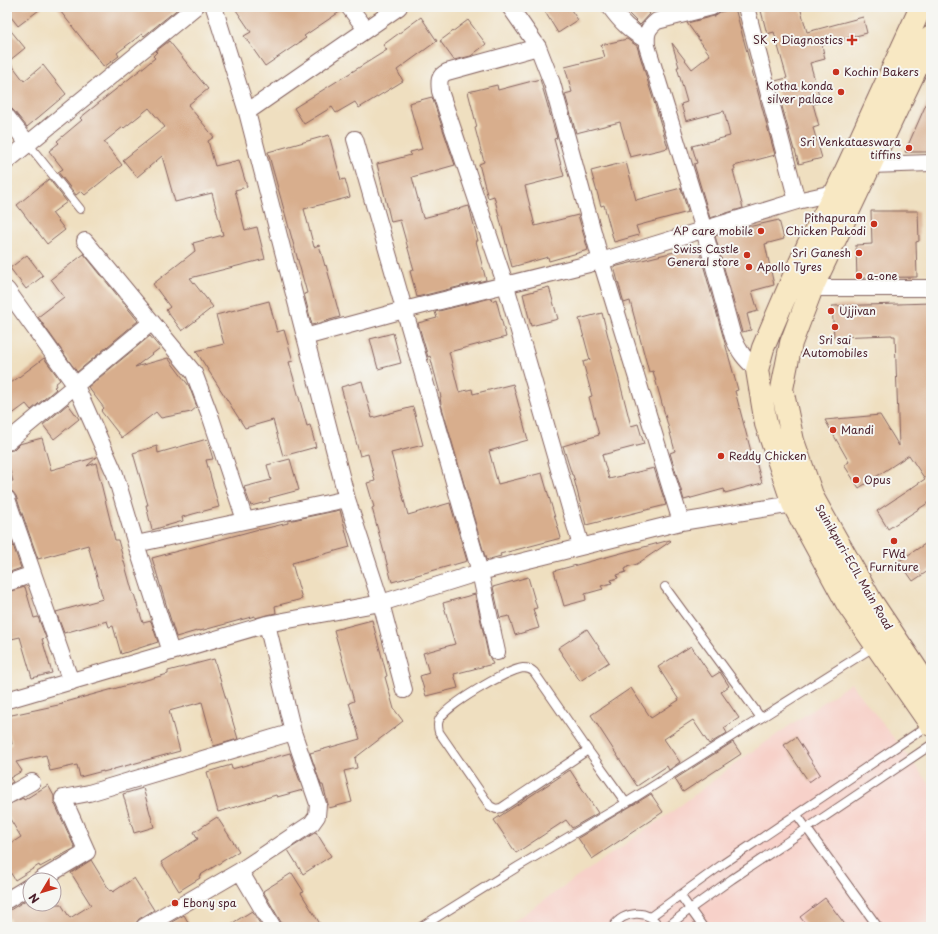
<svg xmlns="http://www.w3.org/2000/svg" width="938" height="934" viewBox="0 0 938 934" font-family="'Playpen Sans',sans-serif">
<rect width="100%" height="100%" fill="#f6f6f2"/>
<filter id="ink" filterUnits="userSpaceOnUse"><feTurbulence type="fractalNoise" baseFrequency=".025" numOctaves="2"/><feDisplacementMap in="SourceGraphic" scale="8" xChannelSelector="R" yChannelSelector="G"/><feConvolveMatrix kernelMatrix="1 2 1 2 8 2 1 2 1" color-interpolation-filters="sRGB"/></filter>
<filter id="wash" filterUnits="userSpaceOnUse"><feTurbulence type="fractalNoise" baseFrequency=".012" numOctaves="4" result="noise"/><feDisplacementMap in="SourceGraphic" scale="16" xChannelSelector="R" yChannelSelector="G"/><feGaussianBlur stdDeviation="0.9" result="paint"/><feColorMatrix in="noise" values="0 0 0 0 0 0 0 0 0 0 0 0 0 0 0 0 0 1.4 0 .05"/><feComposite in="paint" operator="in"/></filter>
<g filter="url(#wash)">
<rect width="100%" height="100%" fill="#efdfc0"/>
<path fill="#f7d1c9" d="M851 683 931 786V927H505L669 814 743 758Z"/>
<g id="blocks">
<path fill="#d8ae8d" d="M7 7H43L18 26 7 12Z
M57 7H180L144 36 142 34 117 53 119 56 104 67Z
M234 7H340L341 11 304 36 306 38 265 66 244 36 251 32Z
M542 7H569L578 20 558 33Z
M622 7H645L650 14 640 25Z
M760 7H800L807 32 863 17 867 33 822 45 825 59 810 63 821 102 813 104 819 126 813 128 822 158 799 164 795 150H794L775 81 787 78 774 32 767 34Z
M735 8 775 155 734 166 735 170H733L743 208 710 218 694 164 697 163 692 146 730 136 724 111 686 121 681 104 687 102 677 67H679L672 43 692 69 710 55 687 23 714 16 720 12Z
M421 17 437 41 397 70 403 81 359 108 355 102 336 113 332 107 304 124 294 108 387 50 383 45Z
M468 20 486 44 471 56 454 60 440 41Z
M7 26 25 48 9 61 24 81 43 65 66 94 27 127 14 111 11 108H7Z
M627 39 637 46 668 148 630 157 620 122 576 133 565 94 572 92 565 67 605 57 601 45Z
M169 41 208 89 188 105 214 137 208 141 215 166 239 160 247 187 235 190 245 230 257 227 265 259 190 278 213 307 182 331 166 310 170 307 153 284 195 251 193 243 223 235 212 193 175 202 162 156 137 177 123 160 165 127 149 108 124 128 123 127 104 142 122 165 85 195 81 191 76 195 58 172 63 169 49 151 59 143 57 141 82 120 80 118 155 58 153 56 157 52 156 51Z
M540 79 557 138 554 139 564 176 525 186 535 226 578 215 588 250 549 261 548 257 512 267 494 196 488 198 479 164 484 162 475 128 477 127 468 92 497 85 498 90Z
M931 93V152H905Z
M432 97 455 165 412 177 423 218 469 206 478 241H476L486 280 417 297 410 271 414 270 400 220 391 222 377 164 411 155 410 152 422 149 409 103Z
M329 135 341 180 345 179 350 197 304 209 314 247 319 245 325 266 326 265 340 317 312 325 304 294 307 293 268 152Z
M626 162 636 200 681 188 688 212 636 226 639 235 614 242 604 205 601 206 591 171Z
M49 179 67 202 52 213 65 230 47 244 17 205Z
M871 211H918L919 241 916 242 917 277 857 278 856 245 872 244Z
M779 220 784 239 765 244 774 285 752 291 758 311 747 314 751 330 742 332 715 236 748 226V227Z
M698 246 738 390 735 391 745 429 752 455H754L762 483 725 493 724 489 684 500 670 453 675 451 653 371 649 372 630 301 624 303 614 267Z
M84 254 138 321 77 372 38 317 64 297 51 279Z
M27 255 43 276 26 289 10 268Z
M549 287 558 319 531 326 523 294Z
M491 298 492 301 496 299 506 337 449 352 459 392 472 389 473 394 513 384 528 440 489 451 498 484 542 473 561 538 500 554 501 556 486 560 441 404 440 397H441L430 356 428 357 418 323 437 318 435 312Z
M269 301 277 332 284 330 293 361 289 362 307 426 310 425 316 447 283 456 273 420 245 428 196 351 224 344 216 315Z
M931 303V501L888 529 877 511 925 479 909 455 859 488 844 465 849 462 825 420 880 415 899 446 895 336H892V335L834 337 832 306Z
M602 313 631 426 638 424 644 444 602 455 609 479 654 468 666 505 586 525 573 475H572L563 446 599 435 589 397 592 396 583 362 590 360 579 319Z
M393 333 401 363 378 369 370 339Z
M150 336 160 348 135 367 168 358 189 386 197 407 191 412 161 418 156 412 122 438 101 411 104 408 88 387Z
M44 358 60 380 55 384 56 386 54 387 56 389 31 410 26 404 7 418V386Z
M362 381 372 418 413 407 423 445 391 453 408 515 450 503 467 561 392 582 372 508 374 507 367 483 375 481 368 454 360 456 341 387Z
M68 404 79 419 54 439 43 425Z
M42 438 51 470 97 457 87 466 96 463 115 540H118L133 594H134L143 623 151 621 158 642 121 654 113 626 109 627 107 621 64 633 56 612 103 599 88 545 38 559 16 496 13 492 7 490V482L13 481 7 460V451L13 450 19 444Z
M207 439 213 459 206 460 219 507 182 517 183 521 152 530 146 505H148L133 453 157 446 158 453Z
M290 459 299 490 269 498 270 501 251 506 244 487 271 480 267 465Z
M340 510 350 547 292 563 302 599 275 606 276 613 255 618V616L200 631V630L176 637 152 558 259 529V530L288 523V521Z
M7 528 21 568 7 573Z
M670 540 671 541 637 564 627 567V568L625 569 626 572 617 575 618 578 611 580 612 583 601 586 603 589 585 594 586 600 564 606 554 571Z
M931 540V569L913 581 899 561Z
M528 577 537 608 533 609 539 628 515 635 509 616 500 618 493 587Z
M25 587 34 618 38 617 46 638 42 639 52 673 32 678 20 637 7 640V592Z
M475 594 488 654 493 664 454 674 458 688 426 696 420 676 429 673 423 653 455 644 443 603Z
M372 620 387 676 385 677 394 709 403 721 355 758 357 768 344 771 352 802 329 808 323 785H321L310 753 360 739 349 703 354 701 334 630Z
M587 629 609 662 580 681 558 648Z
M691 646 712 677 720 672 729 686 721 692 739 718 724 728 727 733 709 744 693 720 664 739 680 762 669 770 667 766 637 786 591 715 631 688 651 718 679 700 658 667Z
M214 659 238 739 214 746 202 702 169 711 180 751 103 772V771L80 777 77 765 50 771 46 755 16 762 22 771 10 778 13 782 7 785V747L12 744 7 724V716L63 704 62 703 168 674V671Z
M796 737 820 774 809 782 784 745Z
M733 742 741 754 683 792 675 779Z
M290 753 303 790 277 797 276 795 218 812 207 772 231 765 232 769Z
M570 770 598 813 572 828 566 820 516 853 494 820Z
M48 785 54 796V802L75 848 40 867 39 865 15 880 7 867V846L21 837 7 814V805L23 798 24 800Z
M143 788 154 827 134 833 123 794Z
M651 794 663 812 592 859 578 838Z
M217 817 239 851 199 876 200 878 179 891 161 862 198 839 194 832Z
M316 832 331 856 303 874 288 850Z
M91 860 110 891 111 890 113 892 134 878 154 910 139 919 136 923 135 927H14L7 916V912L26 900 29 904H61L70 918 91 905 71 873Z
M292 873 304 892 301 893 322 927H282L281 922 263 891Z
M825 898 847 927H808L800 917Z
M252 911 262 927H226Z
M184 915 191 927H163Z"/>
</g>
</g>
<g filter="url(#ink)">
<use href="#blocks" fill-opacity="0" stroke="#84625f" stroke-width="1"/>
<g fill="none" stroke-linecap="round" stroke-linejoin="round">
<g stroke="#84625f" stroke-width="10">
<path id="lane" d="M29 145 80 209
M665 587 761 718
M588 750 501 808 496 809 490 806 439 732C438 728 437 724 439 720 445 706 507 670 523 668 527 668 531 669 534 672L588 750 626 803
M797 815 878 927
M680 895 703 927
M650 917 723 864 929 725
M421 927 519 866 626 803 875 646
M613 927C623 911 649 908 659 927
M667 927 690 909 732 879 931 745"/>
</g>
<g stroke="#84625f" stroke-width="18">
<path id="street" d="M214 7 247 112 347 499 381 603 404 690
M349 7 366 29
M510 7 538 47 552 83 601 261 681 522
M610 7C621 22 630 31 646 40
M712 7 657 21C647 29 646 33 647 46L704 230 733 337C739 352 745 359 757 370
M746 7 797 201
M538 47 447 72C438 76 439 82 440 91L506 286 581 546
M247 112 399 7
M7 117 29 145
M355 139 480 572 497 652
M7 161 195 7
M870 165 931 163
M85 241 194 373 211 418 245 520
M812 288H931
M7 290 76 386 115 474 136 544
M305 337 404 310 601 261 797 201 842 191
M7 442 152 322
M7 499 71 682
M7 583 33 574
M267 624 293 732 318 804 317 816 312 823 240 871 273 927
M171 652 136 544 347 499
M7 700 267 624 381 603 480 572 681 522 793 504
M7 796 32 782
M40 880 87 852 63 798 89 793 293 732
M7 900 30 886
M144 927 240 871"/>
</g>
<g stroke="#84625f" stroke-width="24">
<path id="secondary" d="M921 7 836 192 808 245 790 285 763 348 757 370 766 424 793 504 848 605 931 725
M931 37 812 288 791 343 782 389 793 441 813 498 871 601 931 691"/>
</g>
<use href="#lane" stroke="#fff" stroke-width="8"/>
<use href="#street" stroke="#fff" stroke-width="16"/>
<use href="#secondary" stroke="#f8e8c3" stroke-width="22"/>
</g>
</g>
<g fill="#c8321e" stroke="#f6f6f2" stroke-width="1.5">
<path d="M850 34h4v4h4v4h-4v4h-4v-4h-4v-4h4z"/>
<circle cx="836" cy="72" r="4"/>
<circle cx="841" cy="92" r="4"/>
<circle cx="909" cy="148" r="4"/>
<circle cx="874" cy="224" r="4"/>
<circle cx="761" cy="231" r="4"/>
<circle cx="859" cy="253" r="4"/>
<circle cx="747" cy="255" r="4"/>
<circle cx="749" cy="267" r="4"/>
<circle cx="859" cy="276" r="4"/>
<circle cx="831" cy="311" r="4"/>
<circle cx="835" cy="327" r="4"/>
<circle cx="833" cy="430" r="4"/>
<circle cx="721" cy="456" r="4"/>
<circle cx="856" cy="480" r="4"/>
<circle cx="894" cy="541" r="4"/>
<circle cx="175" cy="903" r="4"/>
</g>
<g text-anchor="middle" stroke-width="4" stroke-linejoin="round" paint-order="stroke">
<g font-size="11" fill="#4a1f2b" stroke="#f6f6f2" text-anchor="start">
<text x="843" y="44" text-anchor="end">SK + Diagnostics</text>
<text x="844" y="76">Kochin Bakers</text>
<text x="833" y="90" text-anchor="end">Kotha konda<tspan x="833" dy="13">silver palace</tspan></text>
<text x="901" y="146" text-anchor="end">Sri Venkataeswara<tspan x="901" dy="13">tiffins</tspan></text>
<text x="866" y="222" text-anchor="end">Pithapuram<tspan x="866" dy="13">Chicken Pakodi</tspan></text>
<text x="753" y="235" text-anchor="end">AP care mobile</text>
<text x="739" y="253" text-anchor="end">Swiss Castle<tspan x="739" dy="13">General store</tspan></text>
<text x="851" y="257" text-anchor="end">Sri Ganesh</text>
<text x="757" y="271">Apollo Tyres</text>
<text x="867" y="280">a-one</text>
<text x="839" y="315">Ujjivan</text>
<text x="835" y="344" text-anchor="middle">Sri sai<tspan x="835" dy="13">Automobiles</tspan></text>
<text x="841" y="434">Mandi</text>
<text x="729" y="460">Reddy Chicken</text>
<text x="864" y="484">Opus</text>
<text x="894" y="558" text-anchor="middle">FWd<tspan x="894" dy="13">Furniture</tspan></text>
<text x="183" y="907">Ebony spa</text>
</g>
<g font-size="11" fill="#4a1f2b" stroke="#f6f6f2">
<text transform="translate(854 567) rotate(60)" y="4">Sainikpuri-ECIL Main Road</text>
</g>
</g>
<rect width="938" height="934" fill="none" stroke="#f6f6f2" stroke-width="24"/>
<g transform="translate(42 892) rotate(232)"><circle r="19" fill="#f6f6f2" stroke="#b1a0a2"/>
<path d="M0-3L7 15L0 10L-7 15Z" fill="#c8321e"/>
<text y="-6" font-size="11" font-weight="bold" text-anchor="middle" fill="#4a1f2b">N</text>
</g>
</svg>
